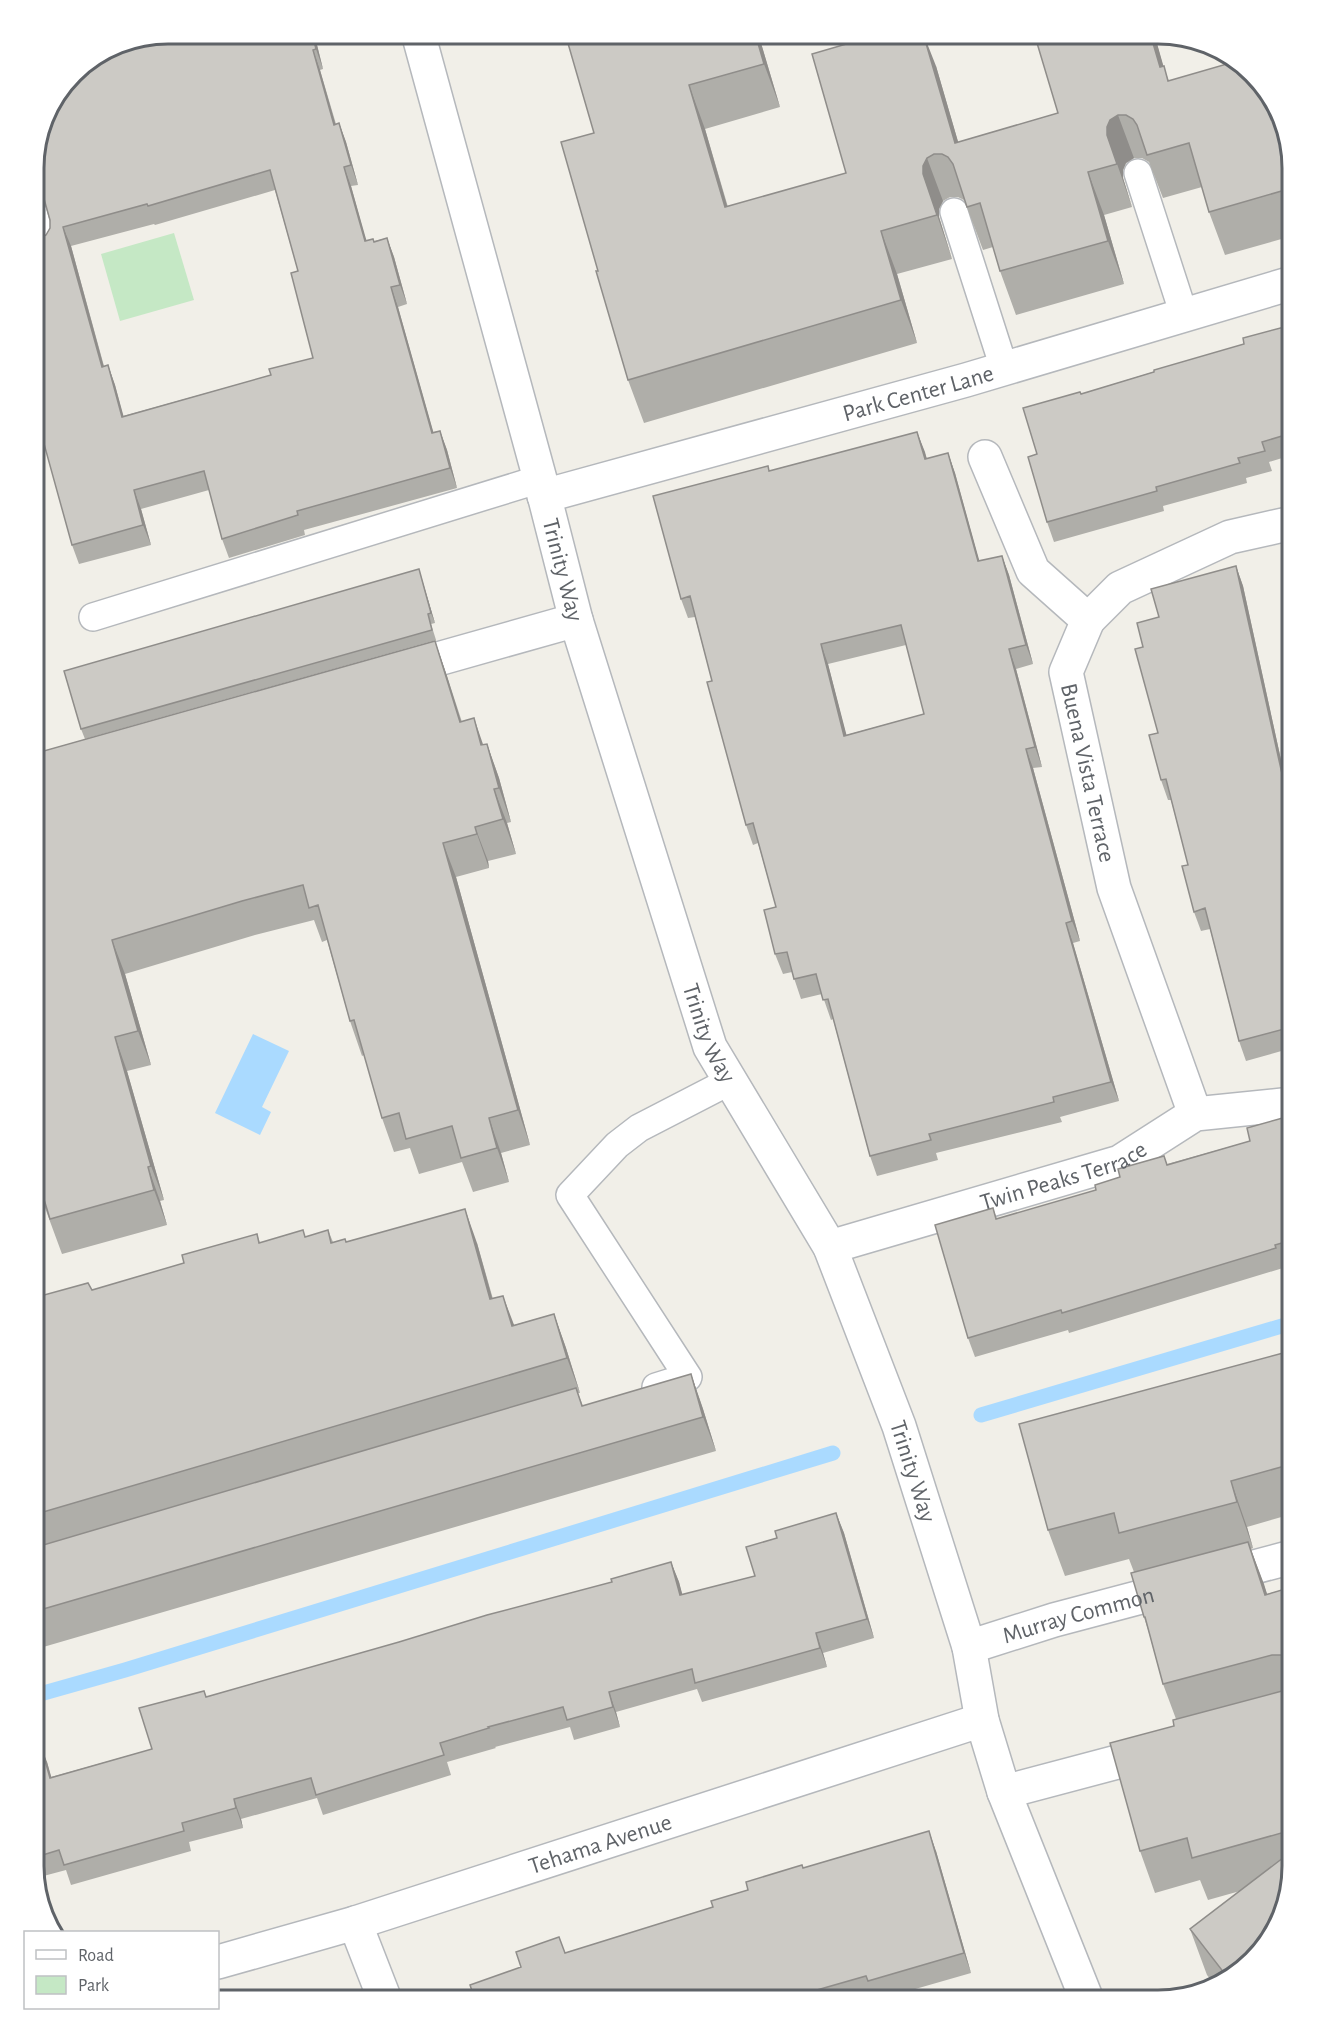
<svg xmlns="http://www.w3.org/2000/svg" width="1325" height="2033" viewBox="0 0 1325 2033" font-family="'Alegreya Sans',sans-serif">
<rect width="100%" height="100%" fill="#f1efe8"/>
<path fill="#c5e8c5" d="M174 233 194 300 120 321 101 254Z"/>
<path fill="#aadaff" d="M253 1034 289 1051 262 1107 271 1112 260 1135 215 1113Z"/>
<g fill="none" stroke-linecap="round" stroke-linejoin="round">
<path stroke="#aadaff" stroke-width="15" d="M981 1415 1292 1323
M33 1696 125 1670 833 1453"/>
<g stroke="#b5b8bc" stroke-width="30">
<path id="lane" d="M1138 173 1184 315
M33 212 42 243
M954 212 1004 368
M93 617 540 479
M656 1387 688 1377 570 1195 617 1145 639 1128 730 1081"/>
</g>
<g stroke="#b5b8bc" stroke-width="36">
<g id="street">
<path id="s1" d="M418 33 540 479 576 620 710 1047 830 1247 899 1426 969 1647 982 1720 1004 1792 1087 2000"/>
<path id="s2" d="M985 457 1033 571 1088 620 1066 672 1114 888 1195 1114"/>
<path id="s3" d="M544 496 966 380 1292 283"/>
<path d="M1088 620 1120 588 1230 537 1292 523"/>
<path d="M399 670 576 620"/>
<path id="s4" d="M830 1247 1120 1162 1195 1114 1292 1104"/>
<path id="s5" d="M969 1647 1054 1620 1292 1557"/>
<path d="M1004 1792 1159 1751"/>
<path d="M355 1923 385 2000"/>
<path id="s6" d="M218 1962 355 1923 982 1720"/>
</g>
</g>
<use href="#lane" stroke="#fff" stroke-width="27"/>
<use href="#street" stroke="#fff" stroke-width="33"/>
</g>
<path fill="#afaea9" fill-rule="evenodd" d="M314 33 323 69 320 70 336 124 339 123 346 142 358 185 351 186 366 241H374L387 238 394 257 407 304 398 307 433 432 440 431 447 450 457 488 304 530 305 535 229 558 222 539 209 490 141 509 151 545 79 564 72 545 39 239 46 235 50 228V220L44 201 37 197H33V159ZM275 190 298 271 313 358 271 375 123 416 115 385 108 365 104 366 71 246 154 224 155 225Z
M538 33H551L539 37Z
M758 33 780 107 705 129 728 207 846 173 936 66 958 142 1058 113 1034 33H1154L1163 66 1169 81 1292 167V236L1225 255 1209 212 1202 187 1163 198 1149 162 1142 158H1134L1126 163 1123 170V178L1132 207 1104 215 1124 284 1016 315 1000 271 993 247 983 250 965 202 964 200 958 197H950L943 201 939 209V217L952 259 897 274 917 343 644 423 628 380 598 271 594 133Z
M1292 325V455L1269 462 1272 471 1246 478 1247 483 1163 506 1164 511 1054 542 1047 522 1037 454 1081 394 1244 344Z
M917 432 927 459 948 453 955 473 979 561 1002 556 1009 575 1033 664 1016 669 1042 767 1033 768 1080 941 1073 943 1119 1101 1060 1117 1062 1122 936 1153 938 1160 877 1176 870 1156 833 1019 831 1020 822 994 801 999 792 972 783 974 775 954 776 907 758 843 753 845 746 825 712 681 695 617 688 618 681 599 769 471ZM906 645 924 714 846 735 828 664Z
M1236 566 1243 586 1292 810V1048L1246 1061 1239 1041 1210 929 1201 931 1194 912 1188 865 1171 800H1168L1161 780 1158 733 1143 647 1159 617Z
M419 569 435 623 431 624 436 640 85 739 81 729Z
M435 641 447 676 462 722 483 745 487 744 499 778 511 822 507 823 516 854 488 861 489 868 456 877 530 1145 501 1153 509 1182 473 1192 462 1162 419 1174 410 1148 394 1152 382 1118 364 1055 362 1056 350 1021 327 940 322 942 314 920 255 935 125 974 151 1065 127 1071 164 1200 160 1201 167 1225 62 1254 41 1197 33 754Z
M1292 1122V1262L1282 1265 1283 1268 1069 1333 1068 1330 975 1357 968 1338 993 1208 997 1219 1096 1190 1164 1156 1167 1164 1250 1141Z
M328 1230 333 1242 477 1243 493 1299 514 1325 554 1314 566 1348 580 1393H578L583 1406 691 1374 703 1409 716 1451 33 1650V1298L92 1290 184 1263 257 1234 260 1243 306 1237Z
M1287 1352 1292 1366V1514L1247 1527 1253 1548 1251 1549 1267 1594 1292 1587V1866L1274 1933 1225 1982 1215 1985 1207 1975 1190 1929 1240 1891 1208 1900 1200 1880 1155 1893 1140 1851 1176 1719 1163 1684 1149 1633 1144 1617 1134 1572 1129 1559 1065 1576 1048 1530Z
M836 1513 844 1533 874 1638 823 1653 827 1667 702 1702 697 1689 616 1712 620 1727 574 1740 570 1727 495 1747 496 1748 447 1762 451 1775 323 1815 317 1798 241 1819 243 1828 189 1842 191 1851 71 1885 66 1870 36 1878 33 1866V1745L47 1762 51 1777 152 1749 206 1697 612 1582 671 1562 679 1582 682 1595 755 1576 777 1538Z
M936 1851 971 1973 877 2000H875L873 1995 857 2000H475L565 1953 713 1907 748 1890 803 1868Z"/>
<path fill="#8f8d8a" d="M312 33H314L323 69 316 49Z
M755 33H758L780 107 764 64Z
M923 33 936 66 971 186 955 143Z
M1150 33H1154L1176 110 1160 67Z
M313 50 320 70 341 144 334 125Z
M689 85 705 129 740 251 725 207Z
M1118 115 1134 158 1126 163 1123 170V178L1132 207 1107 135V127L1110 120Z
M339 123 346 142 358 185 351 165Z
M927 158 943 201 939 209V217L952 259 937 215 923 174V166Z
M344 167 351 186 372 260 365 241Z
M1088 172 1104 215 1124 284 1108 241Z
M63 227 71 246 109 386 102 367Z
M881 231 897 274 917 343 901 300Z
M387 238 394 257 407 304 400 285Z
M391 287 398 307 439 452 432 433Z
M108 365 115 385 129 436 122 417Z
M440 431 447 450 457 488 450 468Z
M917 432 925 452 932 479 925 459Z
M948 453 955 473 985 581 978 561Z
M134 490 141 509 151 545 143 525Z
M1002 556 1009 575 1033 664 1026 645Z
M1236 566 1243 586 1292 810V819Z
M419 569 422 580 435 623 431 613Z
M435 641 447 676 472 757 460 722Z
M821 644 828 664 852 756 844 736Z
M1009 649 1016 669 1042 767 1035 747Z
M474 718 486 753 481 745Z
M487 744 499 778 511 822 499 788Z
M1026 749 1033 768 1080 941 1072 921Z
M494 789 507 823 516 854 503 819Z
M475 827 488 861 489 868 477 834Z
M443 843 456 877 530 1145 518 1110Z
M1066 923 1073 943 1119 1101 1111 1082Z
M112 940 125 974 151 1065 138 1031Z
M115 1037 127 1071 164 1200 151 1166Z
M489 1118 501 1153 509 1182 497 1148Z
M148 1167 160 1201 167 1225 154 1190Z
M465 1209 477 1243 502 1334 490 1299Z
M503 1296 516 1330 512 1326Z
M554 1314 566 1348 580 1393 567 1358Z
M691 1374 703 1409 716 1451 703 1417Z
M1231 1481 1247 1527 1253 1548 1237 1502Z
M836 1513 844 1533 874 1638 867 1619Z
M1248 1542 1264 1584 1280 1637 1265 1595Z
M671 1562 679 1582 688 1615 680 1595Z
M816 1633 823 1653 827 1667 820 1648Z
M609 1692 616 1712 620 1727 613 1707Z
M40 1743 47 1762 57 1797 50 1778Z
M234 1799 241 1819 243 1828 236 1808Z
M929 1831 936 1851 971 1973 964 1953Z"/>
<path fill="#cccac5" stroke="#8f8d8a" stroke-width="1.5" fill-rule="evenodd" d="M167 33H312L316 49 313 50 334 125 339 123 351 165 344 167 365 241 373 239 374 242 387 238 400 285 391 287 432 433 440 431 450 468 297 511 298 515 222 539 204 471 134 490 143 525 72 545 33 404V239H39L46 235 50 228V220L41 188 37 182 33 179V159L43 116 68 79 88 74 85 64 116 43ZM270 170 298 271 291 273 313 358 269 369 271 375 122 417 108 365 102 367 63 227 147 204 148 206Z
M565 33H755L764 64 689 85 725 207 846 173 812 54 884 33H923L955 143 1058 113 1034 33H1150L1160 67 1164 66 1168 81 1237 61 1274 100 1292 167V188L1209 212 1189 143 1147 155 1137 125 1133 119 1126 115H1118L1110 120 1107 127V135L1117 164 1088 172 1108 241 1000 271 980 203 967 207 953 164 948 157 942 154H934L927 158 923 166V174L937 215 881 231 901 300 628 380 596 271H598L561 142 594 133Z
M1292 325V433L1262 442 1265 451 1238 458 1240 463 1156 487 1157 491 1047 522 1028 457 1037 454 1023 408 1080 392 1081 394 1154 372V370L1244 344 1243 338Z
M917 432 925 459 948 453 978 561 1002 556 1026 645 1009 649 1035 747 1026 749 1072 921 1066 923 1111 1082 1053 1097 1054 1102 929 1134 931 1140 870 1156 828 999 823 1000 816 974 794 979 787 952 775 954 764 910 776 907 753 823 746 825 707 682 712 681 690 596 681 599 653 496 768 466 769 471ZM901 625 924 714 844 736 821 644Z
M1236 566 1292 819V1027L1239 1041 1205 908 1194 912 1182 866 1188 865 1166 779 1161 780 1149 735 1158 733 1135 649 1143 647 1137 623 1159 617 1151 589Z
M419 569 431 613 428 614 432 630 81 729 64 671Z
M435 641 460 722 474 718 481 745 487 744 499 788 494 789 503 819 475 827 477 834 443 843 518 1110 489 1118 497 1148 461 1158 452 1126 406 1139 399 1113 382 1118 354 1020 350 1021 318 905 309 908 303 885 242 901 112 940 138 1031 115 1037 151 1166 148 1167 154 1190 50 1219 43 1196 41 1197 33 1169V754Z
M1290 1116 1292 1123V1240L1275 1245 1276 1248 1062 1313 1061 1310 968 1338 935 1225 993 1208 996 1219 1096 1190 1095 1185 1120 1177 1118 1169 1164 1156 1167 1165 1250 1141 1247 1128Z
M465 1209 490 1299 503 1296 512 1326 554 1314 567 1358 33 1515V1298L88 1283 92 1290 184 1263 182 1255 257 1234 259 1243 303 1230 305 1237 328 1230 331 1243 345 1239 346 1242Z
M1287 1352 1292 1370V1464L1231 1481 1237 1502 1119 1533 1114 1513 1048 1530 1019 1424Z
M691 1374 703 1417 33 1612V1548L576 1388 582 1406Z
M836 1513 867 1619 816 1633 820 1648 695 1683 692 1669 609 1692 613 1707 567 1720 563 1707 488 1727 489 1728 440 1743 444 1755 316 1795 311 1778 234 1799 236 1808 182 1823 184 1831 64 1865 59 1850 33 1858V1745L40 1743 50 1778 152 1749 139 1708 204 1691 206 1697 399 1642 487 1615 612 1582 611 1579 671 1562 680 1595 755 1576 746 1547 777 1538 775 1531Z
M1248 1542 1265 1595 1292 1587V1663L1290 1660 1282 1655H1272L1163 1684 1145 1617H1144L1131 1573Z
M1292 1683V1830L1192 1858 1187 1838 1140 1851 1110 1743 1174 1726 1173 1720 1282 1691 1290 1686Z
M929 1831 964 1953 868 1981 866 1976 782 2000H475L470 1985 521 1967 516 1952 559 1937 565 1953 713 1907 711 1901 748 1890 746 1882 802 1865 803 1868Z
M1292 1851V1866L1274 1933 1228 1978 1190 1929Z"/>
<g text-anchor="middle" stroke-width="5" stroke-linejoin="round" paint-order="stroke">
<g font-size="24" fill="#5f6368" stroke="#fff">
<text dy="8" stroke="none"><textPath href="#s3" startOffset="388">Park Center Lane</textPath></text>
<text dy="8" stroke="none"><textPath href="#s1" startOffset="556">Trinity Way</textPath></text>
<text dy="8" stroke="none"><textPath href="#s2" startOffset="357">Buena Vista Terrace</textPath></text>
<text dy="8" stroke="none"><textPath href="#s1" startOffset="1042">Trinity Way</textPath></text>
<text dy="8" stroke="none"><textPath href="#s4" startOffset="244">Twin Peaks Terrace</textPath></text>
<text dy="8" stroke="none"><textPath href="#s1" startOffset="1528">Trinity Way</textPath></text>
<text dy="8" stroke="none"><textPath href="#s5" startOffset="114">Murray Common</textPath></text>
<text dy="8" stroke="none"><textPath href="#s6" startOffset="400">Tehama Avenue</textPath></text>
</g>
</g>
<path d="M0 0H1325V2033H0ZM168 44H1158A124 124 0 0 1 1282 168V1866A124 124 0 0 1 1158 1990H168A124 124 0 0 1 44 1866V168A124 124 0 0 1 168 44Z" fill="#fff" fill-rule="evenodd"/>
<path fill="none" stroke="#5f6368" stroke-width="3" d="M168 44H1158A124 124 0 0 1 1282 168V1866A124 124 0 0 1 1158 1990H168A124 124 0 0 1 44 1866V168A124 124 0 0 1 168 44Z"/>
<rect x="24" y="1931" width="195" height="78" fill="#ffffff" stroke="#bfc1c3" stroke-width="1.5"/>
<rect x="36" y="1950" width="30" height="9" fill="#ffffff" stroke="#bfc1c3" stroke-width="1.5"/>
<text x="78" y="1961" font-size="18" fill="#5f6368">Road</text>
<rect x="36" y="1976" width="30" height="18" fill="#c5e8c5" stroke="#bfc1c3" stroke-width="1.5"/>
<text x="78" y="1991" font-size="18" fill="#5f6368">Park</text>
</svg>
